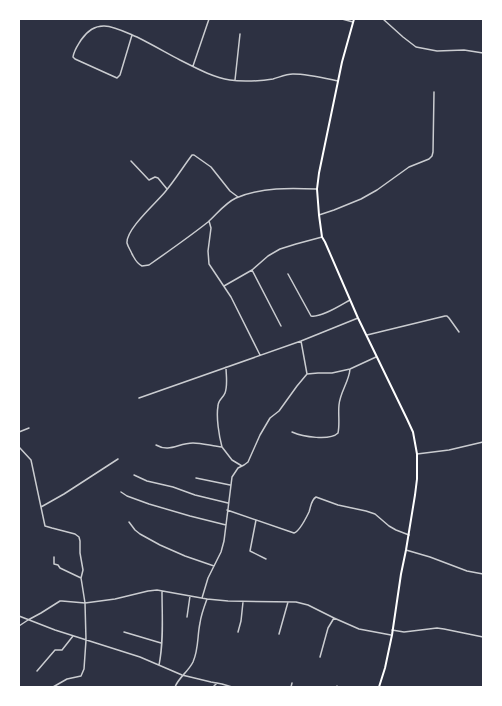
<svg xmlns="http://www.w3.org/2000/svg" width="502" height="706" viewBox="0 0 502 706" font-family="'Asap Condensed',sans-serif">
<rect width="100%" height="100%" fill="#2d3142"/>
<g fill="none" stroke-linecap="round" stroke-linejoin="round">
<path stroke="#caccd0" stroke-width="1.5" d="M342 19 353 22
M383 19 403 37 416 47 437 51 464 50 483 53
M132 35 120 75 117 78 75 59 73 57C74 50 78 45 81 40 97 16 116 28 137 37 151 44 165 52 180 60 196 68 212 77 230 80 242 82 261 81 273 79 280 77 286 74 293 74 308 74 324 78 338 81
M193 66 209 19
M235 80 240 34
M131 161 148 179 149 180 155 177 158 178 167 189
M238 197 230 191 211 167 194 155H192C183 167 175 180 165 192 156 203 126 229 127 243 128 247 131 251 132 254 135 259 136 263 142 266L149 265C169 251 189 237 208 222 217 214 225 203 236 198 262 187 290 188 317 189
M319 215 334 210 361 199 377 190 409 167 429 159 432 156 433 152 434 92
M209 221 211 228 208 251 209 264 231 297 260 355
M252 270 281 326
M288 274 311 316C321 318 341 305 350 300
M224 286 252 270 268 256 280 249 296 244 322 237
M367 335 445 316H447L449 318 459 332
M301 341 307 374
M139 398 301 341 358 318
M19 432 29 428
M292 432C303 437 330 441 338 433 340 424 338 414 339 405 340 392 349 382 350 369
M156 445C170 453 178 443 193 443 202 443 212 446 222 447L232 460 242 466
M19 447 31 460 45 526 52 528 75 534 79 537 80 541V553L83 570 81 578 82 584 85 603 86 640 84 669 81 676 67 679 53 687
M222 447C219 436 216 417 218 406 218 400 223 398 225 393 228 385 226 375 226 367
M417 454 449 450 483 442
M134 475 147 481 173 487 195 495 228 503
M196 478 230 485
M121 492 127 496 149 504 190 516 226 525
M41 507 64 494 118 459
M227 510 294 533C300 531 306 518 309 512 311 506 311 500 316 497L338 505 366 511 375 514 389 526 396 530 409 535
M256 520 250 551 266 559
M129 522 135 530 140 534 160 545 185 556 214 566
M406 550 430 557 467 571 483 574
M54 557V564L58 565 60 568 81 578
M202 598 208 578 221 552 224 541 232 477 238 468 244 465 248 462 260 435 270 418 279 411 297 386 307 374 318 373H332L350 369 376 357
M19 616 55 630 140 657 182 675 211 682 222 684 232 687
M187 617 190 596
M19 626 28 620 41 613 60 601H62L85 603 115 599 148 591 157 590 207 599 228 601 296 602 308 605 334 618 359 629 391 635
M392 630 404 632 437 628 444 629 483 637
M124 632 161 643
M238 632 241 621 243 602
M279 634 288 602
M320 657 328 628 334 618
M159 665C164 641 162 615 162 591
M37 671 55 650H62L73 636
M175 687C179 677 188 672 193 662 199 648 197 637 200 623 201 615 204 607 207 599
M213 687 217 683
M291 687 292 683
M337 687V686"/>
<path stroke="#fff" stroke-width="2" d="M354 19 342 62 319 173 317 189 319 215 322 237 325 242 358 318 407 419 413 432 417 454V479L415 495 406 550 401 574 392 635 385 668 379 687"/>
</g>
<rect width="502" height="706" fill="none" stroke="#ffffff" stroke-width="40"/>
</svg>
